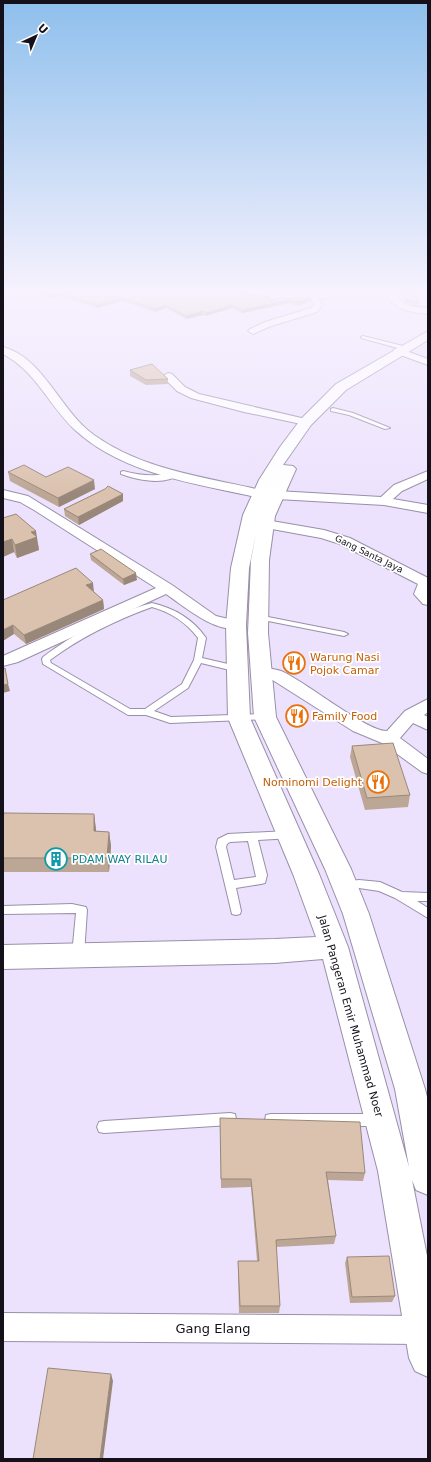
<svg xmlns="http://www.w3.org/2000/svg" width="431" height="1462" viewBox="0 0 431 1462" font-family="'DejaVu Sans',sans-serif">
<rect width="100%" height="100%" fill="#ede2fd"/>
<g fill="none" stroke-linecap="round" stroke-linejoin="round">
<g stroke="#998fa8" stroke-width="2">
<path id="lane" d="M284 296 286 298 270 303 268 302Z
M363 336 407 347 408 348 405 350 361 338V337Z
M333 408 353 413 390 428 385 429 349 415 331 411V409Z
M123 471C142 476 157 477 177 472L180 474C165 486 138 480 121 474V472Z
M152 603C174 608 193 619 206 638L202 658 241 667 242 669 238 672 201 663 188 688 154 711 171 717 265 714 268 715 269 717 268 719 170 723 146 715H128L43 664 42 659 43 657C75 633 113 613 152 603ZM152 607C170 612 187 623 198 638L194 660 182 684 145 709H130L51 663 50 660C81 637 116 620 152 607Z
M255 615H258L344 632 348 634 344 636 258 619H255L254 617Z
M288 831 292 832 293 835 292 838 258 840 267 875 265 883 261 884 236 888 241 911 240 914 236 915 232 914 216 847 218 839 228 834ZM248 841 256 877 234 880 226 847 227 844 230 842Z
M359 880 380 882 402 892 428 893V901H417L428 908V918L395 898 379 891 359 888 346 889 342 888 341 885 342 882Z
M72 904 86 907 87 910 84 955 82 958 78 960 74 958 72 955 76 913 3 914V906Z
M230 1113 235 1114 236 1119 235 1124 230 1125 104 1133 99 1132 97 1127 99 1122 104 1121Z
M271 1114H376L381 1115 382 1120 381 1125 376 1126H271L266 1125 265 1120 266 1115Z"/>
</g>
<g stroke="#998fa8" stroke-width="2">
<path id="street" d="M7 289C15 289 22 292 30 292 34 292 43 289 49 289L31 298Z
M216 289H244L284 294 322 293 328 289H338L327 298 319 299 322 305 317 312 271 326 253 334 248 331 250 329 265 322 311 308 314 305 311 299 284 300 220 292Z
M385 289H393C399 306 412 307 428 308V314C409 312 391 310 385 289Z
M3 347C43 357 61 412 94 435 144 471 207 477 265 491L267 494 261 498C198 484 124 475 75 430 49 406 36 371 3 354Z
M398 348 428 359V365L395 353 393 351 395 349Z
M168 373 172 374 185 387 199 394 310 420 312 422 306 425 244 412 191 398 177 391 164 378 163 376Z
M428 471V479L402 491 393 499 428 505V513L384 505 277 499 271 495 277 491 381 497 394 485Z
M3 490 28 496 172 585 216 616 241 622 243 625 241 628C216 634 185 607 166 594L18 662 3 666V656L156 588 34 510 20 502 3 498Z
M266 520 324 530 350 538 428 578V605L423 604 414 594 418 584 340 544 321 538 261 527 259 524 261 521Z
M260 667C267 668 275 669 281 671 305 681 367 732 387 731L405 711 428 699V712L424 715 428 717V730L413 723 400 738 428 759V774L422 772 382 743 353 731 271 679 254 676 252 672 254 668Z
M3 1313 424 1316 428 1317V1343L424 1344 3 1341Z"/>
</g>
<g stroke="#998fa8" stroke-width="2">
<path id="secondary" d="M428 331V340L346 390 311 425 283 465 293 466 296 469 275 516 269 560 268 633 276 717 351 869 369 914 425 1089 428 1101V1195L416 1190 412 1180 428 1261V1377L415 1371 409 1358 378 1171 323 959 275 963 3 969V945L275 939 316 937 293 874 228 718 226 625 231 568 243 515 259 480 280 447 301 419 336 384ZM256 534 251 560 248 633 254 717 325 869 343 914 395 1089 409 1167 348 947 319 874 250 718 246 625 249 568Z"/>
</g>
<use href="#lane" fill="#fff" fill-rule="evenodd"/>
<use href="#street" fill="#fff" fill-rule="evenodd"/>
<use href="#secondary" fill="#fff" fill-rule="evenodd"/>
</g>
<path fill="#bca796" d="M260 289H309L308 292H284Z
M399 289H413L418 303 417 306 406 302Z
M220 290 270 300H269L272 301 311 298 310 301 297 306 289 303 242 313 232 308 206 316 203 315 186 319 166 308 155 312 122 301 97 308 59 296 51 299 41 295 40 292Z
M130 370 168 379V384L146 385 130 376Z
M8 472 46 477 95 489 59 507 10 481Z
M105 489 123 494V501L79 525 65 516 64 509Z
M3 518 38 544 39 550 17 558 14 552 3 557Z
M90 554 137 580 124 585 91 560Z
M93 583V592L103 600 104 609 26 644 14 634 3 600Z
M352 746 410 795 408 807 365 810 350 757Z
M94 814 96 831 109 832 111 846 109 872H3V816Z
M220 1118 365 1173 363 1181 328 1180 336 1236 334 1244 276 1247 280 1306 279 1313H239L238 1269V1261H257L251 1187 221 1188Z
M347 1257 395 1296 392 1302 350 1303 345 1263Z"/>
<path fill="#99887a" d="M59 293V296L51 299V295Z
M121 298 122 301 97 308V305Z
M311 298 310 301 297 306V302Z
M289 300V303L242 313V310Z
M166 305V308L155 312V309Z
M232 305V308L206 316V313Z
M203 311V315L186 319V316Z
M94 480 95 489 59 507 58 498Z
M123 494V501L79 525 78 517Z
M36 531 39 550 17 558 15 545 31 532Z
M12 539 14 552 3 557V542Z
M136 573 137 580 124 585 123 579Z
M93 583 94 592 86 585Z
M103 600 104 609 26 644 24 635Z
M13 625 14 634 3 641V630Z
M8 684 10 691 3 693V685Z
M94 814 96 829V845L94 831Z
M109 832 111 846 109 872 107 858Z
M111 1374 113 1381 103 1459H100Z"/>
<path fill="#dbc2ae" stroke="#99887a" d="M45 289H219L220 290 270 297 267 300 272 301 280 298H311L297 302 289 300 242 310 232 305 206 313 203 311 186 316 166 305 155 309 121 298 97 305 59 293 51 295 40 292Z
M401 289H413L418 303 406 299Z
M152 364 168 379 146 380 130 370Z
M24 465 46 477 68 467 94 480 58 498 8 472Z
M108 486 123 494 78 517 64 509 105 489Z
M16 514 36 531 31 532 37 537 15 545 12 539 3 542V518Z
M101 549 136 573 123 579 90 554Z
M76 568 93 583 86 585 103 600 24 635 13 625 3 630V600Z
M5 668 8 684 3 685V669Z
M393 743 410 795 367 798 352 746Z
M4 813 94 814V831L109 832 107 858H3V816Z
M220 1118 360 1122 365 1173 326 1172 336 1236 276 1240 280 1306H240L238 1261H259L251 1179H221Z
M389 1256 395 1296 352 1297 347 1257Z
M48 1368 111 1374 100 1459H33Z"/>
<linearGradient id="sky" x2="0" y2="1"><stop stop-color="#8ebfec"/><stop offset="0.59" stop-color="#f7f2fe"/><stop offset="1" stop-color="#f7f2fe" stop-opacity="0"/></linearGradient>
<rect width="431" height="494" fill="url(#sky)"/>
<defs>
<g id="restaurant-ring" transform="scale(1.15)"><circle r="9.5" fill="#fff" stroke="#e8710a" stroke-width="1.5"/><path d="M-5-6h1v4h1v-4h1v4h1v-4h1v5L-1.5 .5V6h-2V.5L-5-1ZM5-6V6H3V1.5H1.5Q1.5-4 5-6Z" fill="#e8710a"/></g>
<g id="building-ring" transform="scale(1.15)"><circle r="9.5" fill="#fff" stroke="#0f9aa8" stroke-width="1.5"/><path d="M-4-6H4V6H1V3H-1V6H-4ZM-2.5-4.3h1.7v1.8h-1.7ZM.8-4.3h1.7v1.8H.8ZM-2.5-1h1.7V.8h-1.7ZM.8-1h1.7V.8H.8Z" fill="#0f9aa8"/></g>
</defs>
<g fill-rule="evenodd">
<use href="#restaurant-ring" x="294" y="663"/>
<use href="#restaurant-ring" x="297" y="716"/>
<use href="#restaurant-ring" x="378" y="782"/>
<use href="#building-ring" x="56" y="859"/>
</g>
<g text-anchor="middle" stroke-width="3.5" stroke-linejoin="round" paint-order="stroke">
<g font-size="9" fill="#15111a" stroke="#fff">
<text transform="translate(369 554) rotate(26)" y="3">Gang Santa Jaya</text>
</g>
<g font-size="11" fill="#c56008" stroke="#fff" text-anchor="start">
<text x="310" y="661">Warung Nasi<tspan x="310" dy="13">Pojok Camar</tspan></text>
<text x="312" y="720">Family Food</text>
<text x="362" y="786" text-anchor="end">Nominomi Delight</text>
</g>
<g font-size="11" fill="#0d838f" stroke="#fff" text-anchor="start">
<text x="72" y="863">PDAM WAY RILAU</text>
</g>
<g font-size="11" fill="#15111a" stroke="#fff">
<text transform="translate(351 1016) rotate(74)" y="4">Jalan Pangeran Emir Muhammad Noer</text>
</g>
<g font-size="13" fill="#15111a" stroke="#fff">
<text x="213" y="1333">Gang Elang</text>
</g>
</g>
<rect width="431" height="1462" fill="none" stroke="#15111a" stroke-width="8"/>
<g transform="translate(36 36) rotate(44)" stroke="#ffffff" stroke-width="3" paint-order="stroke">
<path d="M0-3L7 15L0 10L-7 15Z" fill="#15111a"/>
<text y="-6" font-size="11" font-weight="bold" text-anchor="middle" fill="#15111a">U</text>
</g>
</svg>
